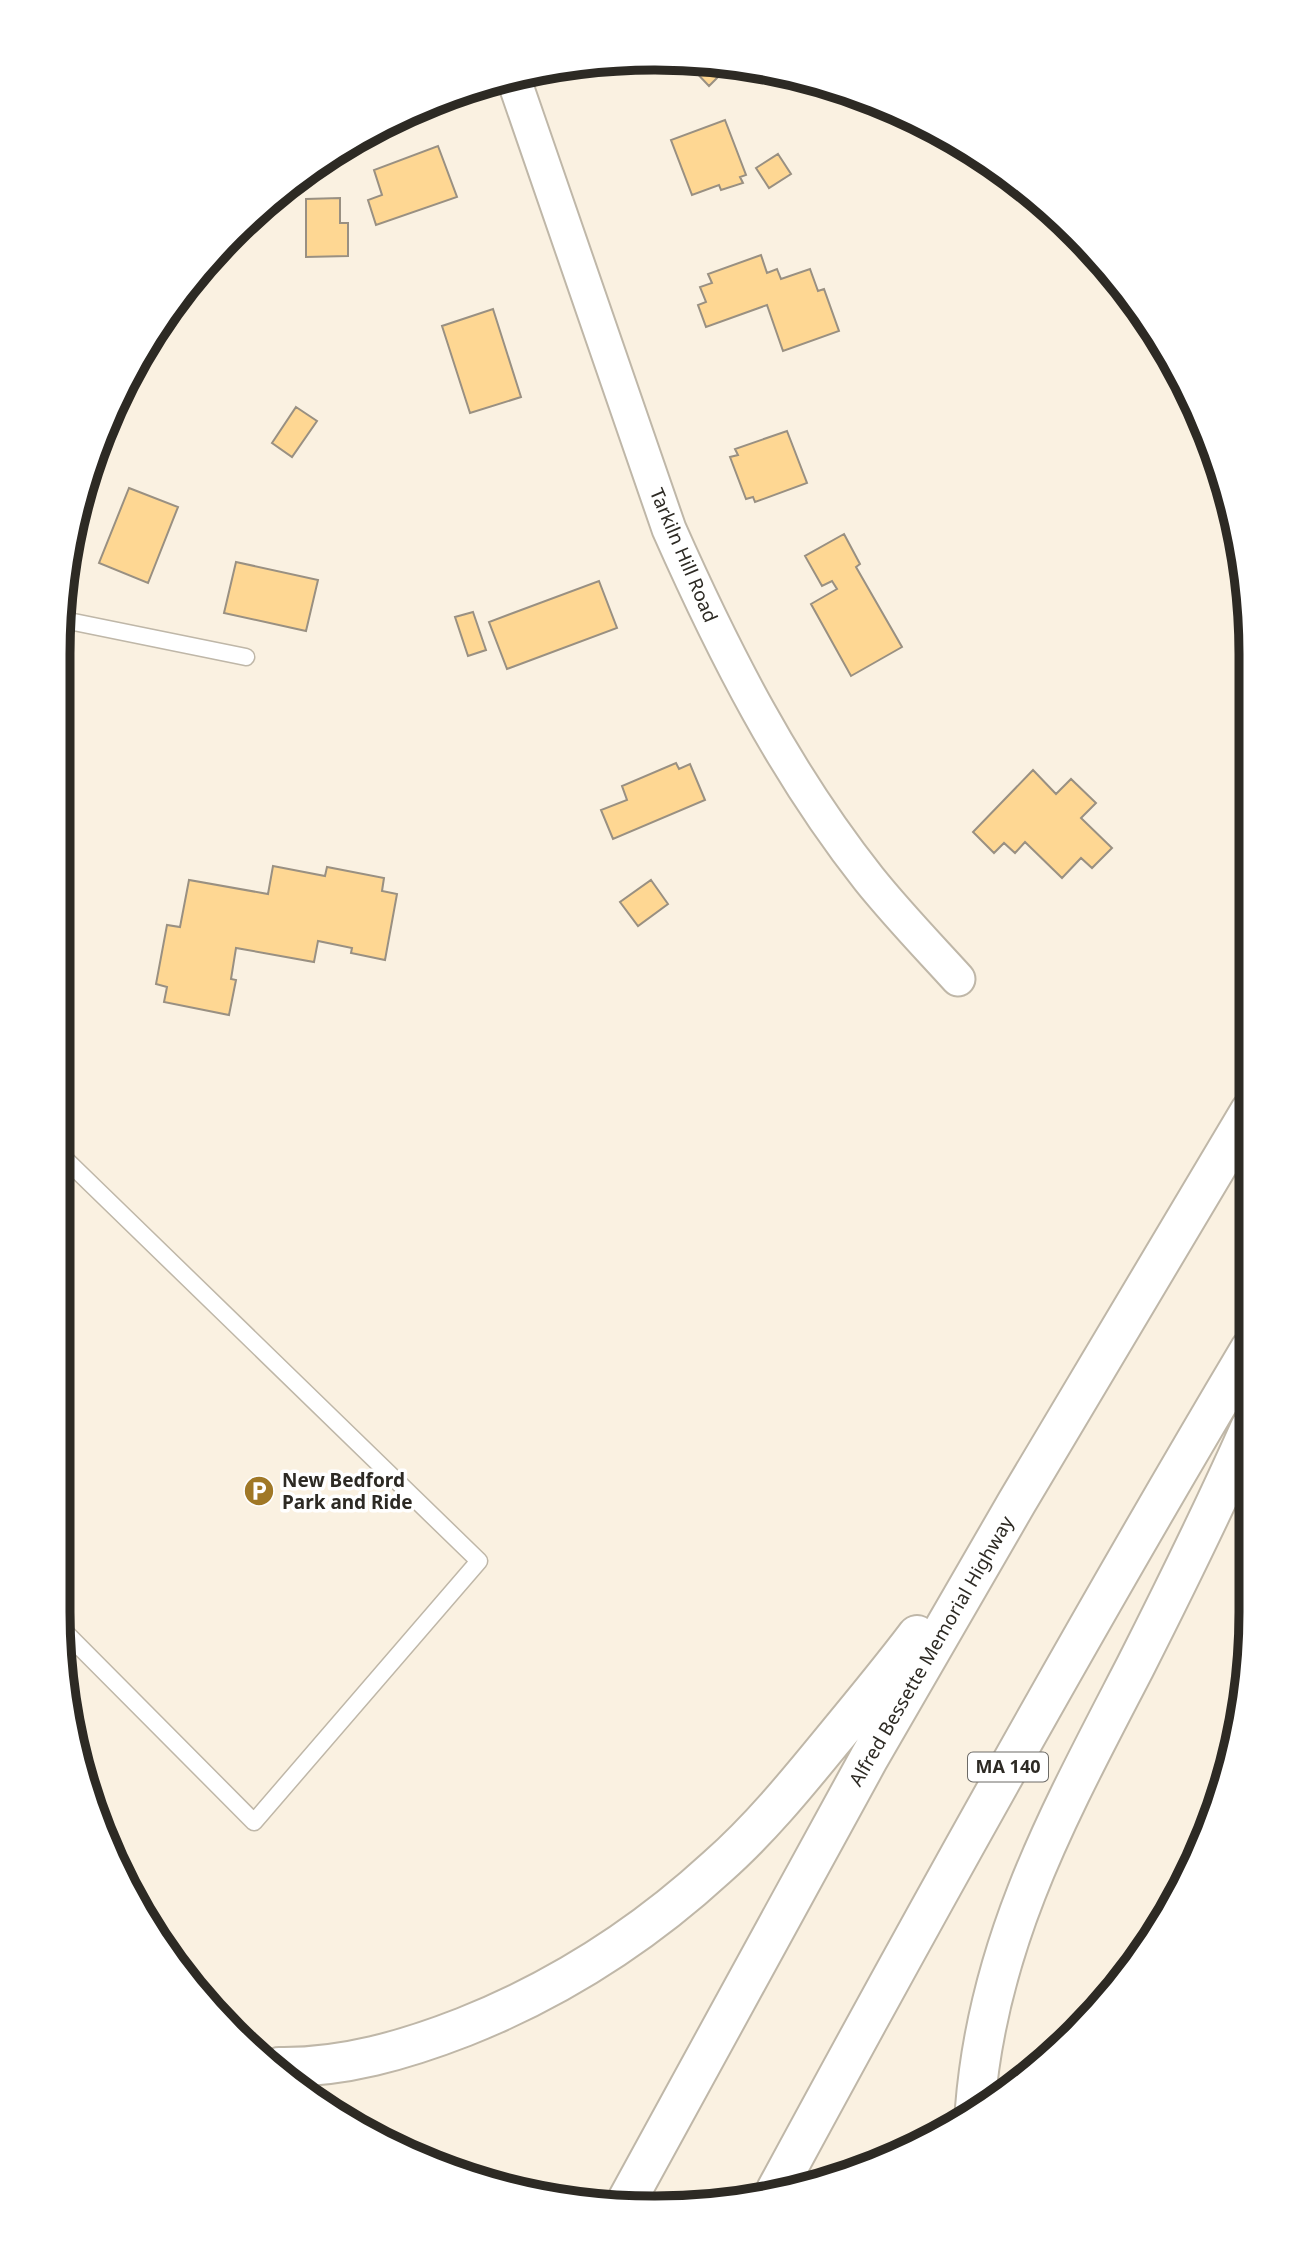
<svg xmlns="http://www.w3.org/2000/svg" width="1309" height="2266" viewBox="0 0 1309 2266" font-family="'Noto Sans',sans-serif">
<rect width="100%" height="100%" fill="#faf1e1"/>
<path fill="#fed793" stroke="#999082" stroke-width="2" d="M690 61 730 65 709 86 688 64Z
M725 120 746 175 740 177 743 183 721 190 719 185 692 195 671 140Z
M438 146 457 197 376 225 368 200 382 195 374 170Z
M778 154 791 174 769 188 756 168Z
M340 198V223H348V256L306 257V199Z
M761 255 767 273 777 269 781 279 810 269 818 291 824 289 839 331 783 351 767 305 706 327 698 305 706 302 700 287 712 283 708 274Z
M493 309 521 397 470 413 442 326Z
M296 407 317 421 292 457 272 443Z
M787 431 807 483 755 502 753 497 746 499 730 457 738 455 735 449Z
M129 488 178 507 148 583 99 563Z
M844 534 860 564 856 567 902 647 851 676 811 604 837 589 832 581 822 586 805 556Z
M236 562 318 580 306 631 224 613Z
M599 581 617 628 507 669 489 622Z
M473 612 486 650 468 656 455 617Z
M676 763 679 769 690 764 705 800 613 839 601 810 627 800 622 786Z
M1033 770 1056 794 1071 779 1096 803 1081 818 1112 848 1092 868 1081 858 1062 878 1025 842 1015 853 1004 843 994 853 973 832Z
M273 866 325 876 327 867 384 878 382 891 397 894 385 960 351 953 352 948 318 941 314 962 236 948 231 979 236 980 229 1015 164 1002 167 987 156 984 167 925 180 927 189 880 268 894Z
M651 880 668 904 638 926 620 902Z"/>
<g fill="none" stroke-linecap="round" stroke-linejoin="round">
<g stroke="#bfb7a8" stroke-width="19">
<path id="lane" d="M59 619 246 657
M58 1152 479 1561 254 1822 60 1627"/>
</g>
<g stroke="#bfb7a8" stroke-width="37">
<path id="street" d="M513 77 669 529C724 653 785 773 869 879 897 914 928 946 958 979"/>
</g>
<g stroke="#bfb7a8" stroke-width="42">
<path id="highway" d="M279 2067C343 2068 405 2050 464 2027 557 1990 643 1935 717 1867 759 1830 795 1786 831 1742 860 1707 889 1672 917 1635
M975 2108C988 1941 1060 1812 1135 1667 1175 1588 1214 1509 1250 1428
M776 2190C929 1907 1085 1626 1250 1349
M627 2200 869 1758 1017 1502 1250 1111"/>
</g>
<use href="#lane" stroke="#fff" stroke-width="16"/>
<use href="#street" stroke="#fff" stroke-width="33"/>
<use href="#highway" stroke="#fff" stroke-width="38"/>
</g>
<defs>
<g id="parking-disc" transform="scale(1.575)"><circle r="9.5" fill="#a07826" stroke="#fff"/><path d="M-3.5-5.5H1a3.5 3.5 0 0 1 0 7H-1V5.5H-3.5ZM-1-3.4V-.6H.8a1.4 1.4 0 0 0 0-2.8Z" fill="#fff"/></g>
</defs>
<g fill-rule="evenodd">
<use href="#parking-disc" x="259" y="1491"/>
</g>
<g text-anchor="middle" stroke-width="7" stroke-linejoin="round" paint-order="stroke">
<rect fill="#fff" stroke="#6c6a66" stroke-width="2" x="968" y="1752.5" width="80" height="29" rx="5"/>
<g font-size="18" font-weight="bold" fill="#2d2a24">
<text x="1008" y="1773">MA 140</text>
</g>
<g font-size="19" fill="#2d2a24" stroke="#fff">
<text transform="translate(684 555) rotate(67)" y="7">Tarkiln Hill Road</text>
<text transform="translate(931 1651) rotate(-60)" y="7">Alfred Bessette Memorial Highway</text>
</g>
<g font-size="19" font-weight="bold" fill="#2d2a24" stroke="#fff" text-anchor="start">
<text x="282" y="1487">New Bedford<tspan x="282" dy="22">Park and Ride</tspan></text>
</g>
</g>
<path d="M0 0H1309V2266H0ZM654 70H655A584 584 0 0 1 1239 654V1612A584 584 0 0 1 655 2196H654A584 584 0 0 1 70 1612V654A584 584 0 0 1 654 70Z" fill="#fff" fill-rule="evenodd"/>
<path fill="none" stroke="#2d2a24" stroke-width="9" d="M654 70H655A584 584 0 0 1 1239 654V1612A584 584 0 0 1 655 2196H654A584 584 0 0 1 70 1612V654A584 584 0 0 1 654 70Z"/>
</svg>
